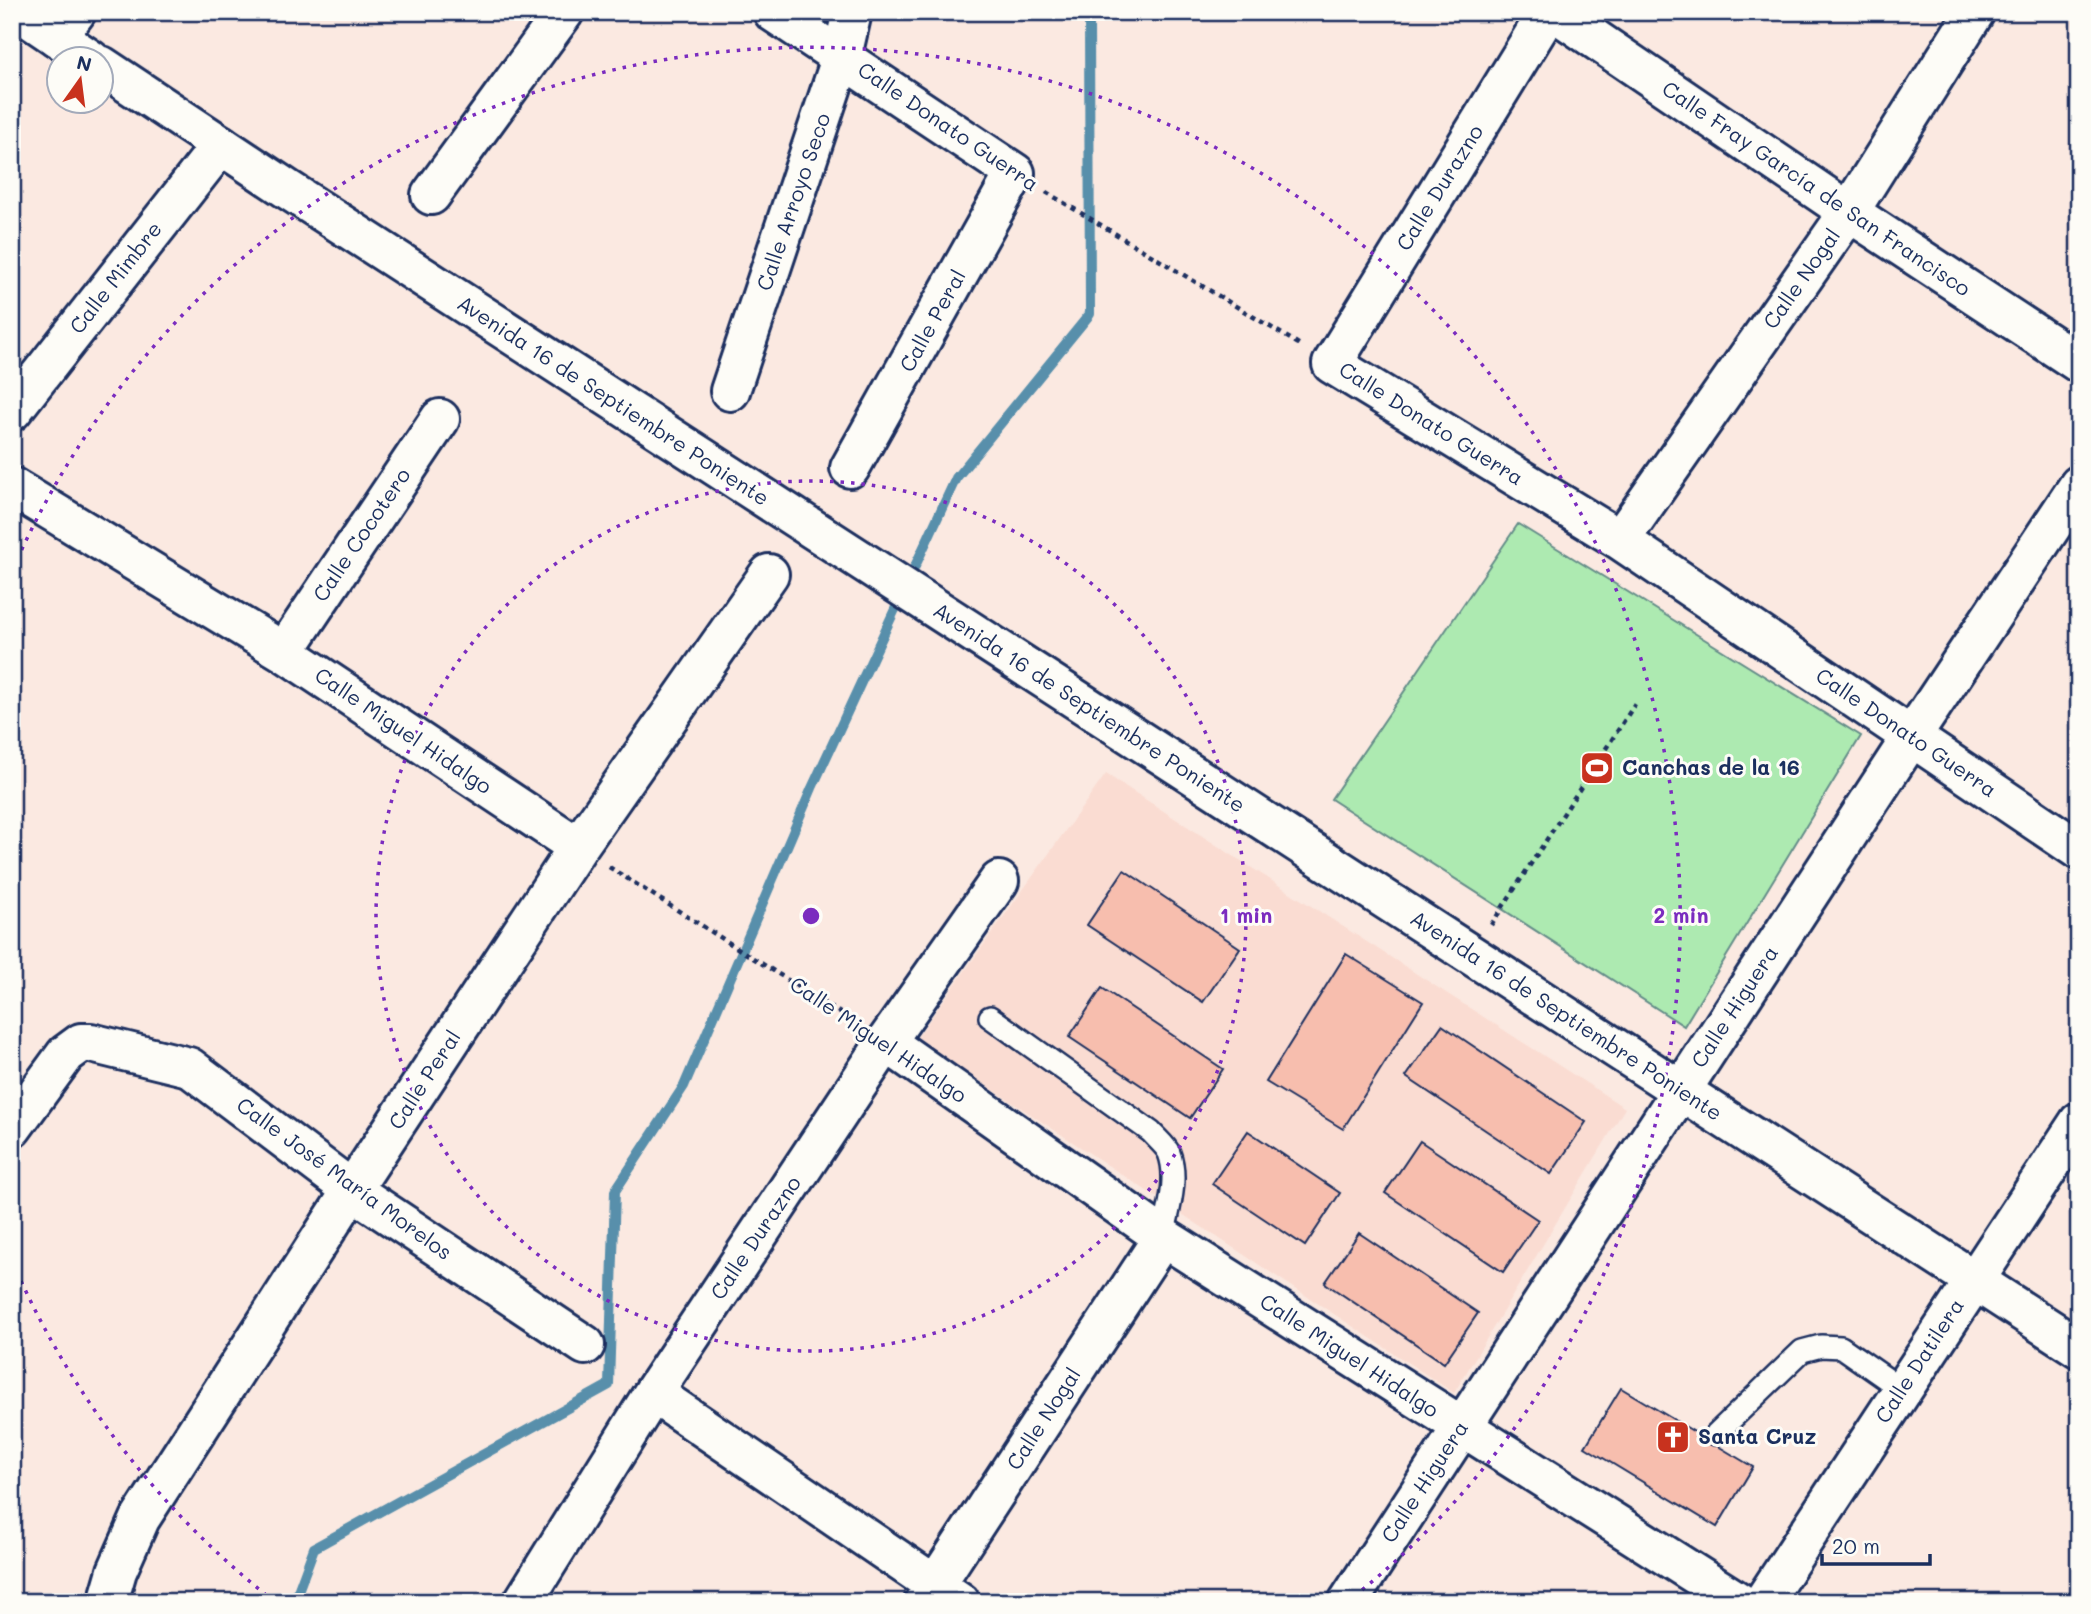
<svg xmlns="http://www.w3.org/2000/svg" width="2091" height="1614" viewBox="0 0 2091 1614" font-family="Mali,sans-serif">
<rect width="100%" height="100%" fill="#fbe9e1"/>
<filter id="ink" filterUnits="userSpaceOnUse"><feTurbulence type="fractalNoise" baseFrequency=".0143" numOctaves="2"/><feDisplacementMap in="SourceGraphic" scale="14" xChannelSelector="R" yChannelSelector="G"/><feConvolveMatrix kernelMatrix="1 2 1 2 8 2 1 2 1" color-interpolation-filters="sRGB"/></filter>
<g filter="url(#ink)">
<path fill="#fadcd2" d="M1106 774 1625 1108 1454 1393 916 1039Z"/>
<path fill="#adeab1" stroke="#648c88" stroke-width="2" d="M1518 524 1861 736 1684 1026 1331 799Z"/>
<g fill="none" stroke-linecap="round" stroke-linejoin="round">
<path stroke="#588fab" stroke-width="10" d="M294 1602 314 1548 609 1385 615 1191 684 1086 812 788 956 478 1090 314 1089 12"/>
</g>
<path fill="#f7beae" stroke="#1b2f5e" stroke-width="2" d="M1124 870 1240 948 1203 1002 1087 925Z
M1346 954 1423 1002 1343 1129 1266 1082Z
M1102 988 1223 1069 1190 1118 1069 1037Z
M1442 1025 1586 1122 1551 1174 1406 1077Z
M1248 1131 1340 1193 1305 1246 1212 1184Z
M1420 1141 1538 1220 1503 1272 1385 1193Z
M1359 1233 1478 1313 1444 1363 1325 1283Z
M1621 1388 1753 1467 1717 1527 1585 1447Z"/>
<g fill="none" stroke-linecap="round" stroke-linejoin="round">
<g stroke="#1b2f5e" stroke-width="26">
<path id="lane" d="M990 1017 1151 1132C1157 1139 1166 1146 1169 1153 1179 1179 1168 1211 1163 1237
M1716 1434 1802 1351 1821 1346 1841 1347 1901 1389"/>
</g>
<g stroke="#1b2f5e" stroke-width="44">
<path id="street" d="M773 12 1015 173 850 468
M1548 12 1332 364 1620 540 2079 850
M1555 12 1849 212 2079 363
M57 37 76 12
M431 195 564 12
M730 391 842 56 852 12
M12 411 221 145
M12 487 284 652 578 847
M1620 540 1849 212 1975 12
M284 652 440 419
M886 1042 1163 1237 1739 1602
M12 1128 66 1054 81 1043H91L189 1067 352 1190 585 1345
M653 1393 960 1602
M108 1602 117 1571 140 1519 352 1190 578 847 769 574
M523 1602 653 1393 886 1042 999 881
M924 1602 1163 1237
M1763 1602 2079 1122"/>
</g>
<g stroke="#1b2f5e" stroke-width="44">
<path id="secondary" d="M1348 1602 1912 736 2079 485"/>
</g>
<g stroke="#1b2f5e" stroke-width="44">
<path id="primary" d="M20 12 91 60
M102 66 287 189 2079 1348"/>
</g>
<path stroke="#1b2f5e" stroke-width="4.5" stroke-dasharray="5 5" stroke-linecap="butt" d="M1046 192 1302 346
M609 867 856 1023
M1491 925 1635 704"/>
<use href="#lane" stroke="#fdfcf7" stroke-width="21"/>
<use href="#street" stroke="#fdfcf7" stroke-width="38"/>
<use href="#secondary" stroke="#fdfcf7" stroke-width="38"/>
<use href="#primary" stroke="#fdfcf7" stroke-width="38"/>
</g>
</g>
<g fill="none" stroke="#7b2cbf" stroke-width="3.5" stroke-dasharray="3.5 7">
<circle cx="811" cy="916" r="435"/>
<path d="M275 1602A870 870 0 0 1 13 1263M13 569A870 870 0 1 1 1347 1602"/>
</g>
<defs>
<g id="stadium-square" transform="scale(1.75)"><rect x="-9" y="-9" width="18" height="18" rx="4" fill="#c8321e" stroke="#fdfcf7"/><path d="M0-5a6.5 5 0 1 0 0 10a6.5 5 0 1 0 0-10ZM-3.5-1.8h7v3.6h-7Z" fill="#fff"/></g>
<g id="church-square" transform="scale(1.75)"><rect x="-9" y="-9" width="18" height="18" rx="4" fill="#c8321e" stroke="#fdfcf7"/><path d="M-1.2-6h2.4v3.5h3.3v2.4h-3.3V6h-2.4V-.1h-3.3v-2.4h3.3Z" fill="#fff"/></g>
</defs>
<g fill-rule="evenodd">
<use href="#stadium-square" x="1597" y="768"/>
<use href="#church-square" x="1673" y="1437"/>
</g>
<g text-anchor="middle" stroke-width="6" stroke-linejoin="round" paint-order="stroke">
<g font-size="21" fill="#1b2f5e" stroke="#fdfcf7">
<text transform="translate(948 127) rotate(34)" y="7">Calle Donato Guerra</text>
<text transform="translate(1440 188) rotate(-58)" y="7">Calle Durazno</text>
<text transform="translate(1816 189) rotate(34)" y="7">Calle Fray García de San Francisco</text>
<text transform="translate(794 202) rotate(-71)" y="7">Calle Arroyo Seco</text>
<text transform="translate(116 278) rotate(-52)" y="7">Calle Mimbre</text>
<text transform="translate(1802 279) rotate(-55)" y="7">Calle Nogal</text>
<text transform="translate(933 321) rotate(-61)" y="7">Calle Peral</text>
<text transform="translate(613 401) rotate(33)" y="7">Avenida 16 de Septiembre Poniente</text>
<text transform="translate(1431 424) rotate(32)" y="7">Calle Donato Guerra</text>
<text transform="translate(362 535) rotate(-56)" y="7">Calle Cocotero</text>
<text transform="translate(1089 708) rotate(33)" y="7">Avenida 16 de Septiembre Poniente</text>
<text transform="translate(403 731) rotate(34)" y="7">Calle Miguel Hidalgo</text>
<text transform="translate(1906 733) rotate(34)" y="7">Calle Donato Guerra</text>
<text transform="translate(1735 1007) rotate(-57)" y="7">Calle Higuera</text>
<text transform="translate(1566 1016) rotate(33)" y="7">Avenida 16 de Septiembre Poniente</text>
<text transform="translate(878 1040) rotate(34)" y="7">Calle Miguel Hidalgo</text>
<text transform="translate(425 1080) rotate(-57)" y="7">Calle Peral</text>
<text transform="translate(344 1179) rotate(36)" y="7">Calle José María Morelos</text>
<text transform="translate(756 1238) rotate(-56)" y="7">Calle Durazno</text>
<text transform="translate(1349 1356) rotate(33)" y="7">Calle Miguel Hidalgo</text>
<text transform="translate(1920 1361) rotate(-57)" y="7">Calle Datilera</text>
<text transform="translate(1044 1419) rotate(-57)" y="7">Calle Nogal</text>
<text transform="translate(1425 1482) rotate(-57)" y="7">Calle Higuera</text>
</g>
<g font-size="21" font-weight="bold" fill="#1b2f5e" stroke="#fdfcf7" text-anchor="start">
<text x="1622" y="775">Canchas de la 16</text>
<text x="1698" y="1444">Santa Cruz</text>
</g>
</g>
<circle cx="811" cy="916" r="10" fill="#7b2cbf" stroke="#fdfcf7" stroke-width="3.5"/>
<g font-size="21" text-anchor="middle" font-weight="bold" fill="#7b2cbf" stroke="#fdfcf7" stroke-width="6" stroke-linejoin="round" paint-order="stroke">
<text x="1246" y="923">1 min</text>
<text x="1681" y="923">2 min</text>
</g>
<rect width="2091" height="1614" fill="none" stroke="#fdfcf7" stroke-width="42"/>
<rect x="21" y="21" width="2049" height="1572" fill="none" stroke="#1b2f5e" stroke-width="2.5" filter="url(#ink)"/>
<g transform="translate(80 80) rotate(14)"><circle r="33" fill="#fdfcf7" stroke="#a3aaba" stroke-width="2"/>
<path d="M0-5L12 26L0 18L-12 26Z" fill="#c8321e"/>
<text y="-10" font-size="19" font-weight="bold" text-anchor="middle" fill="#1b2f5e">N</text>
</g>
<path d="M1822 1554v10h108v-10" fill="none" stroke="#1b2f5e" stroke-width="3.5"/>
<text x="1832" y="1554" font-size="21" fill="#1b2f5e" stroke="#fdfcf7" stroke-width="5" paint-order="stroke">20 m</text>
</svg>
